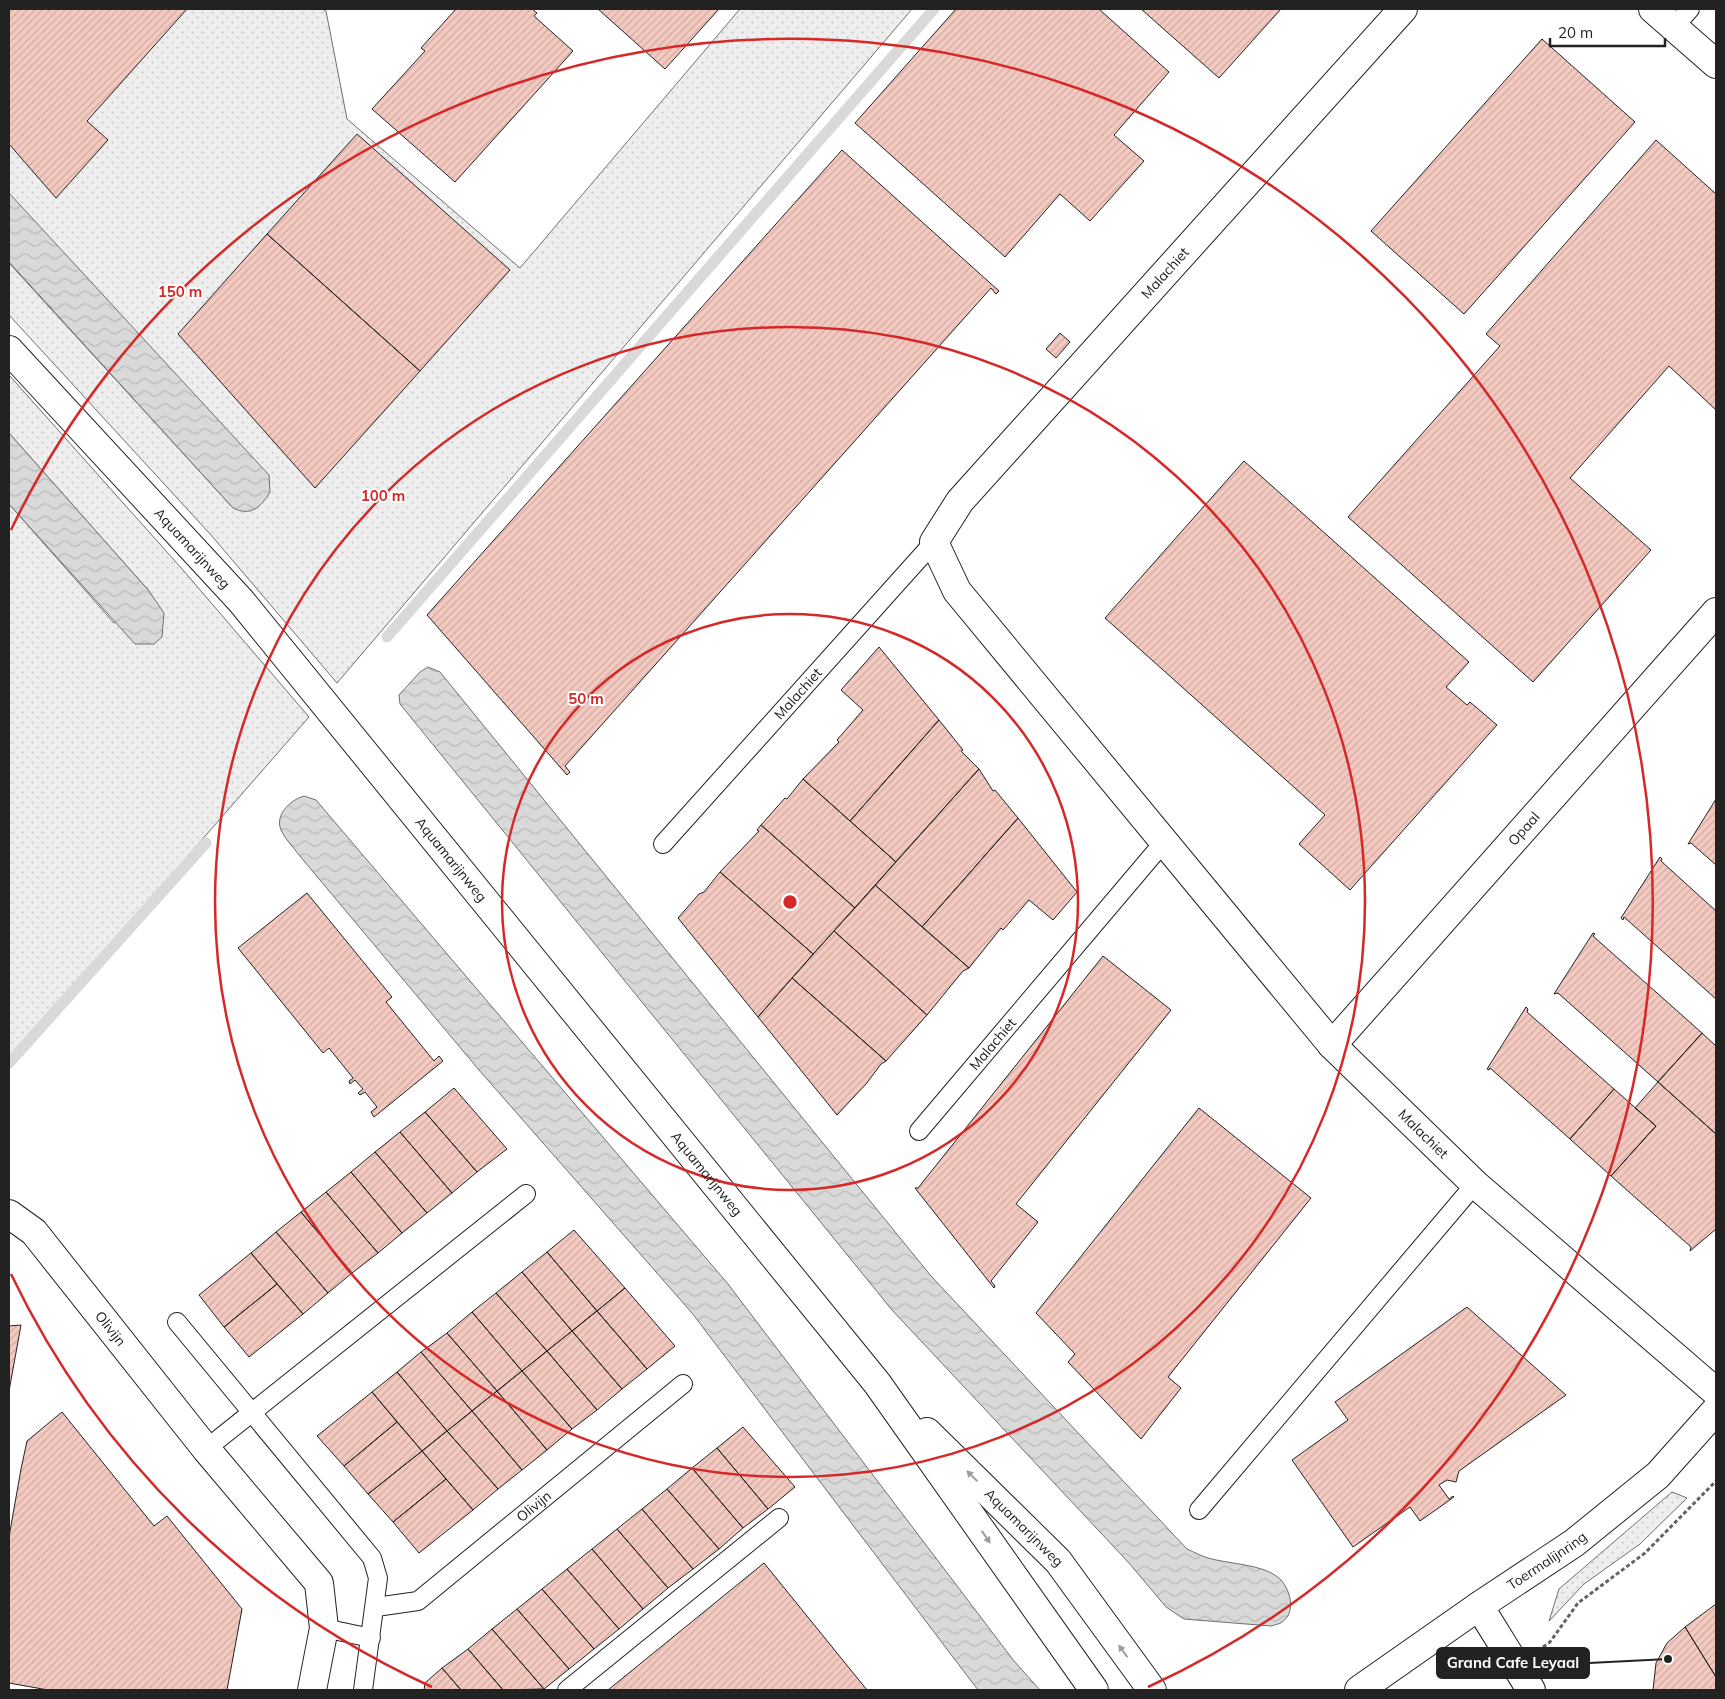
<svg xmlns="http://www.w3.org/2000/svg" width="1725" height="1699" viewBox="0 0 1725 1699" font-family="Mulish,sans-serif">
<defs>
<pattern id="grass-dots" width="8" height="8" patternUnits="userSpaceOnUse" patternTransform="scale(1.25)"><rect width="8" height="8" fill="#eee"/><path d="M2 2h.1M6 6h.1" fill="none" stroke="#ccc" stroke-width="1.8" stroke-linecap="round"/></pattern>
<pattern id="water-waves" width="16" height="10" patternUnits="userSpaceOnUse" patternTransform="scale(1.25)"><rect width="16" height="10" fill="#d9d9d9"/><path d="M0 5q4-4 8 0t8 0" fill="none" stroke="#bababa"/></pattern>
<pattern id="building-hatch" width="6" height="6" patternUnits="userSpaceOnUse" patternTransform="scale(1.25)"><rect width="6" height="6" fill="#f3c9c0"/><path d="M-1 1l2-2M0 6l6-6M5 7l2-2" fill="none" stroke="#d0aca5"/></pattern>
</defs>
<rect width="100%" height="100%" fill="#fff"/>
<path fill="url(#grass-dots)" stroke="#6f6f6f" d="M9 9H322L326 11 347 119 520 268 740 9H912L337 683 211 535 9 315V263L233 508 9 194Z
M9 375 183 570 309 717 9 1061V504L114 623 149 591 9 433Z
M1672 1492 1687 1498 1640 1544 1584 1584 1549 1621 1559 1589Z"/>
<path fill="url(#water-waves)" stroke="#6f6f6f" d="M9 193 269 475 270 492C261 507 251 517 233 508L9 262Z
M9 433 149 591 164 613 162 637 154 644H135L9 504Z
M428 667 440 672 931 1276 1187 1549C1194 1552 1201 1556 1208 1558 1228 1564 1263 1564 1279 1578 1290 1588 1297 1612 1282 1622 1280 1624 1274 1625 1271 1626L1184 1619 1166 1607 1129 1563 892 1310 400 704 399 695 420 672Z
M304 796 316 800 728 1284 1014 1661 1040 1690H978L692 1313 479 1070 299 855C294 848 286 840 282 832 273 816 290 800 304 796Z"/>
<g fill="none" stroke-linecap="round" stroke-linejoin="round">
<path stroke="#d9d9d9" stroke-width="11" d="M387 637 934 9
M9 1063 206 843"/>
</g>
<path fill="url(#building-hatch)" stroke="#222" d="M9 9H187L87 121 108 140 56 198 9 144Z
M456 9H532L537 13 534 16 573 51 455 182 372 109 425 51 421 48Z
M598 9H719L665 69Z
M956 9H1099L1169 72 1114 135 1144 161 1090 221 1060 194 1005 257 855 123Z
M1141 9H1281L1219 78Z
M1542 39 1635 122 1464 314 1371 231Z
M357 134 510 270 420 371 267 234Z
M1656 140 1716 194V410L1669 366 1570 478 1651 550 1533 682 1348 517 1500 346 1486 334Z
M842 150 999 291 996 294 991 288 565 766 570 772 567 775 427 615Z
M267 234 420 371 315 488 178 334Z
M1060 333 1070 342 1056 358 1046 349Z
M1244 461 1469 662 1446 687 1467 705 1470 702 1497 725 1350 890 1299 844 1325 815 1105 618Z
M879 647 939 720 850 821 803 779 839 742 837 740 863 710 841 690Z
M939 720 963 750 961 751 979 769 896 862 850 821Z
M979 769 993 791 995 790 1018 818 922 927 875 885Z
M803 779 896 862 855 908 761 825 785 798 787 799Z
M1716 799V865L1691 843 1688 844Z
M1018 818 1077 892 1053 920 1029 900 1003 930 1001 928 969 968 922 927Z
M761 825 855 908 813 954 720 872 759 831 757 830Z
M1660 857 1662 859 1661 861 1716 911V999L1624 917 1623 920 1621 918Z
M720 872 813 954 758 1017 678 918 699 894 704 892Z
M875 885 969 968 963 971 927 1015 834 931Z
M307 893 392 997 386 1002 434 1061 439 1056 443 1061 374 1117 371 1112 377 1107 365 1092 360 1095 358 1093 363 1089 355 1080 350 1084 349 1081 353 1078 329 1048 323 1053 238 948Z
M834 931 927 1015 886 1061 792 978Z
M1593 933 1595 934 1593 936 1702 1033 1658 1082 1558 993 1554 994Z
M1103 956 1171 1010 1016 1204 1038 1222 991 1281 995 1286 994 1288 915 1188H918Z
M792 978 886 1061 881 1064 866 1084 837 1115 758 1017Z
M1526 1007 1528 1009 1527 1012 1614 1089 1570 1139 1490 1068 1489 1070 1487 1069Z
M1702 1033 1716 1046V1134L1658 1082Z
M1658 1082 1716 1134V1229L1690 1251 1691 1247 1611 1176 1656 1126 1635 1108Z
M454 1088 507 1149 477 1172 425 1112Z
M1614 1089 1656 1126 1611 1176 1570 1139Z
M1199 1108 1311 1198 1168 1377 1181 1388 1141 1439 1068 1362 1075 1354 1036 1313Z
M425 1112 477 1172 452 1193 400 1132Z
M400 1132 452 1193 427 1213 375 1152Z
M375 1152 427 1213 402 1233 351 1172Z
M351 1172 402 1233 378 1253 326 1192Z
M326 1192 378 1253 352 1273 301 1212Z
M301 1212 352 1273 328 1293 276 1232Z
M574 1230 625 1288 597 1311 547 1252Z
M276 1232 328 1293 303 1314 251 1253Z
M547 1252 597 1311 572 1331 522 1272Z
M251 1253 277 1284 224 1327 199 1295Z
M522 1272 572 1331 547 1351 496 1293Z
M277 1284 303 1314 249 1357 224 1327Z
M625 1288 675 1346 647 1369 597 1311Z
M496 1293 547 1351 522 1371 472 1312Z
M1467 1307 1566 1395 1459 1471 1456 1482 1447 1480 1439 1485 1449 1499 1453 1496 1454 1497 1420 1521 1410 1507 1353 1547 1292 1460 1348 1420 1335 1402Z
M597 1311 647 1369 622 1389 572 1331Z
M472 1312 522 1371 497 1391 447 1333Z
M21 1325 9 1391V1326Z
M572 1331 622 1389 597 1410 547 1351Z
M447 1333 497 1391 472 1411 421 1352Z
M547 1351 597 1410 572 1429 522 1371Z
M421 1352 472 1411 447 1431 397 1372Z
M522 1371 572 1429 547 1450 497 1391Z
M397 1372 447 1431 422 1451 372 1392Z
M497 1391 547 1450 522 1470 472 1411Z
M372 1392 397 1422 344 1466 317 1436Z
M472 1411 522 1470 498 1489 447 1431Z
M62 1412 154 1526 167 1516 242 1609 227 1690H48L9 1683V1537L21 1469 27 1441Z
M397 1422 422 1451 368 1494 344 1466Z
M743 1427 795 1487 768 1509 717 1448Z
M447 1431 498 1489 473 1510 422 1451Z
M717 1448 768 1509 743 1528 692 1468Z
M422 1451 446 1479 393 1522 368 1494Z
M692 1468 743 1528 719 1549 667 1489Z
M446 1479 473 1510 419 1553 393 1522Z
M667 1489 719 1549 693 1569 642 1509Z
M642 1509 693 1569 668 1588 617 1529Z
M617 1529 668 1588 643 1609 592 1549Z
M592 1549 643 1609 619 1629 567 1569Z
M764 1563 867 1690H608Z
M567 1569 619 1629 594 1649 542 1589Z
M542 1589 594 1649 569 1669 517 1609Z
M1716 1604V1677L1685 1627Z
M517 1609 569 1669 544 1689 492 1629Z
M1685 1627 1716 1677V1690H1653L1656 1663 1667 1643Z
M492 1629 544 1689 503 1690 468 1649Z
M468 1649 503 1690H461L442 1668Z
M442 1668 461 1690H424L425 1683Z"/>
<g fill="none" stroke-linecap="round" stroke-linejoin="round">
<g stroke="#222" stroke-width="20">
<g id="service">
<path d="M1674 27 1690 9"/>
<path id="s1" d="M663 844 934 542"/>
<path id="s2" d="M919 1131 1163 843"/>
<path d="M177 1322 372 1558 378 1578 363 1690"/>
<path d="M206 1449 526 1194"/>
<path d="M1199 1510 1475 1184"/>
<path id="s3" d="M376 1607 418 1601 683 1384"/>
<path d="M324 1628 371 1638"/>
<path d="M567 1690 779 1518"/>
</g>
</g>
<g stroke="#222" stroke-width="30">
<g id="minor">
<path id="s4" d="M1403 9 960 501 934 542 957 591 1332 1045 1475 1184 1716 1392"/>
<path id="s5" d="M1332 1045 1716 612"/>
<path id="s6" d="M9 1214 34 1232 206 1449 319 1583 324 1628 312 1690"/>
<path d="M1479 1606 1531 1690"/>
</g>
</g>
<g stroke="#222" stroke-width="30">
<g id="tertiary">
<path d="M1653 9 1716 64"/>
<path id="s7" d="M9 350 241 601 877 1383 1094 1690"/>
<path id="s8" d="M927 1432 1058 1561 1152 1690"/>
<path id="s9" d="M1359 1690 1479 1606 1574 1543 1658 1475 1716 1410"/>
</g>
</g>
<path stroke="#646464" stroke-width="3" stroke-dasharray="4 2.5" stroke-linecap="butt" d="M1543 1647 1550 1642 1578 1603 1645 1553 1716 1481"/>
<use href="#service" stroke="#fff" stroke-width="18"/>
<use href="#minor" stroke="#fff" stroke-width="28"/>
<use href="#tertiary" stroke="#fff" stroke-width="28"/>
</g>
<defs><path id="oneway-solid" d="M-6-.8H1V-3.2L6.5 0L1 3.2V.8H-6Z" transform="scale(1.25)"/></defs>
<g fill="#9c9c9c">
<use href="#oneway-solid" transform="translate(972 1476) rotate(-135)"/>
<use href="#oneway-solid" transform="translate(986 1537) rotate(55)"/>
<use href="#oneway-solid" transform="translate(1123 1651) rotate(-126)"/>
</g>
<g fill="none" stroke="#d62828" stroke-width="2.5">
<circle cx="790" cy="902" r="288"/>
<circle cx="790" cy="902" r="575"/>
<path d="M432 1687A863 863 0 0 1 11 1274M11 530A863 863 0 1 1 1148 1687"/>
</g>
<g text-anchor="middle" stroke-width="4" stroke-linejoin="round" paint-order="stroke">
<g font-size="14" fill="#222" stroke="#fff">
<text transform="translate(1165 273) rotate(-48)" y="5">Malachiet</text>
<text dy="5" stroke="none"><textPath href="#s7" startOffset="270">Aquamarijnweg</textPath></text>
<text dy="5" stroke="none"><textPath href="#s1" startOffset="202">Malachiet</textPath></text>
<text dy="5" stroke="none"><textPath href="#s5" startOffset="289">Opaal</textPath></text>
<text dy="5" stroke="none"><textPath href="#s7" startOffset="675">Aquamarijnweg</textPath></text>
<text dy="5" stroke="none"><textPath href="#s2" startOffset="114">Malachiet</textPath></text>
<text dy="5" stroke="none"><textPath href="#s4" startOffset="1481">Malachiet</textPath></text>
<text dy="5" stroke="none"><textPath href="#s7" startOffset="1080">Aquamarijnweg</textPath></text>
<text dy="5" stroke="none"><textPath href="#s6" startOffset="154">Olivijn</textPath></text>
<text dy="5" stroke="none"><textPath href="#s3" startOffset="192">Olivijn</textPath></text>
<text dy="5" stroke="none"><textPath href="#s8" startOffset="136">Aquamarijnweg</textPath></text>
<text dy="5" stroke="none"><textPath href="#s9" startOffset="228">Toermalijnring</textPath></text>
</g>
</g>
<circle cx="790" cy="902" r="8" fill="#d62828" stroke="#fff" stroke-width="2.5"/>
<g font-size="15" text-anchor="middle" font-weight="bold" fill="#d62828" stroke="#fff" stroke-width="4" stroke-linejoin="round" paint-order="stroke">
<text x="180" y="297">150 m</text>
<text x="383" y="501">100 m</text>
<text x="586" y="704">50 m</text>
</g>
<path fill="none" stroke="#222" stroke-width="2" d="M1668 1659L1589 1663"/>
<circle fill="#222" stroke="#fff" stroke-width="2" cx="1668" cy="1659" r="5"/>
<rect fill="#222" stroke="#222" stroke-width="2" x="1437" y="1648" width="152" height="30" rx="5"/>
<g font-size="15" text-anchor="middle" font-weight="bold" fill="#fff">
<text x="1513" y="1668">Grand Cafe Leyaal</text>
</g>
<rect width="1725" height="1699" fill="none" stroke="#222222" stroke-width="20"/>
<path d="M1550 38v8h115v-8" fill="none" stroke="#222222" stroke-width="2.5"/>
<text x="1558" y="38" font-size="15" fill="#222222" stroke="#ffffff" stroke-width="4" paint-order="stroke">20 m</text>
</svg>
